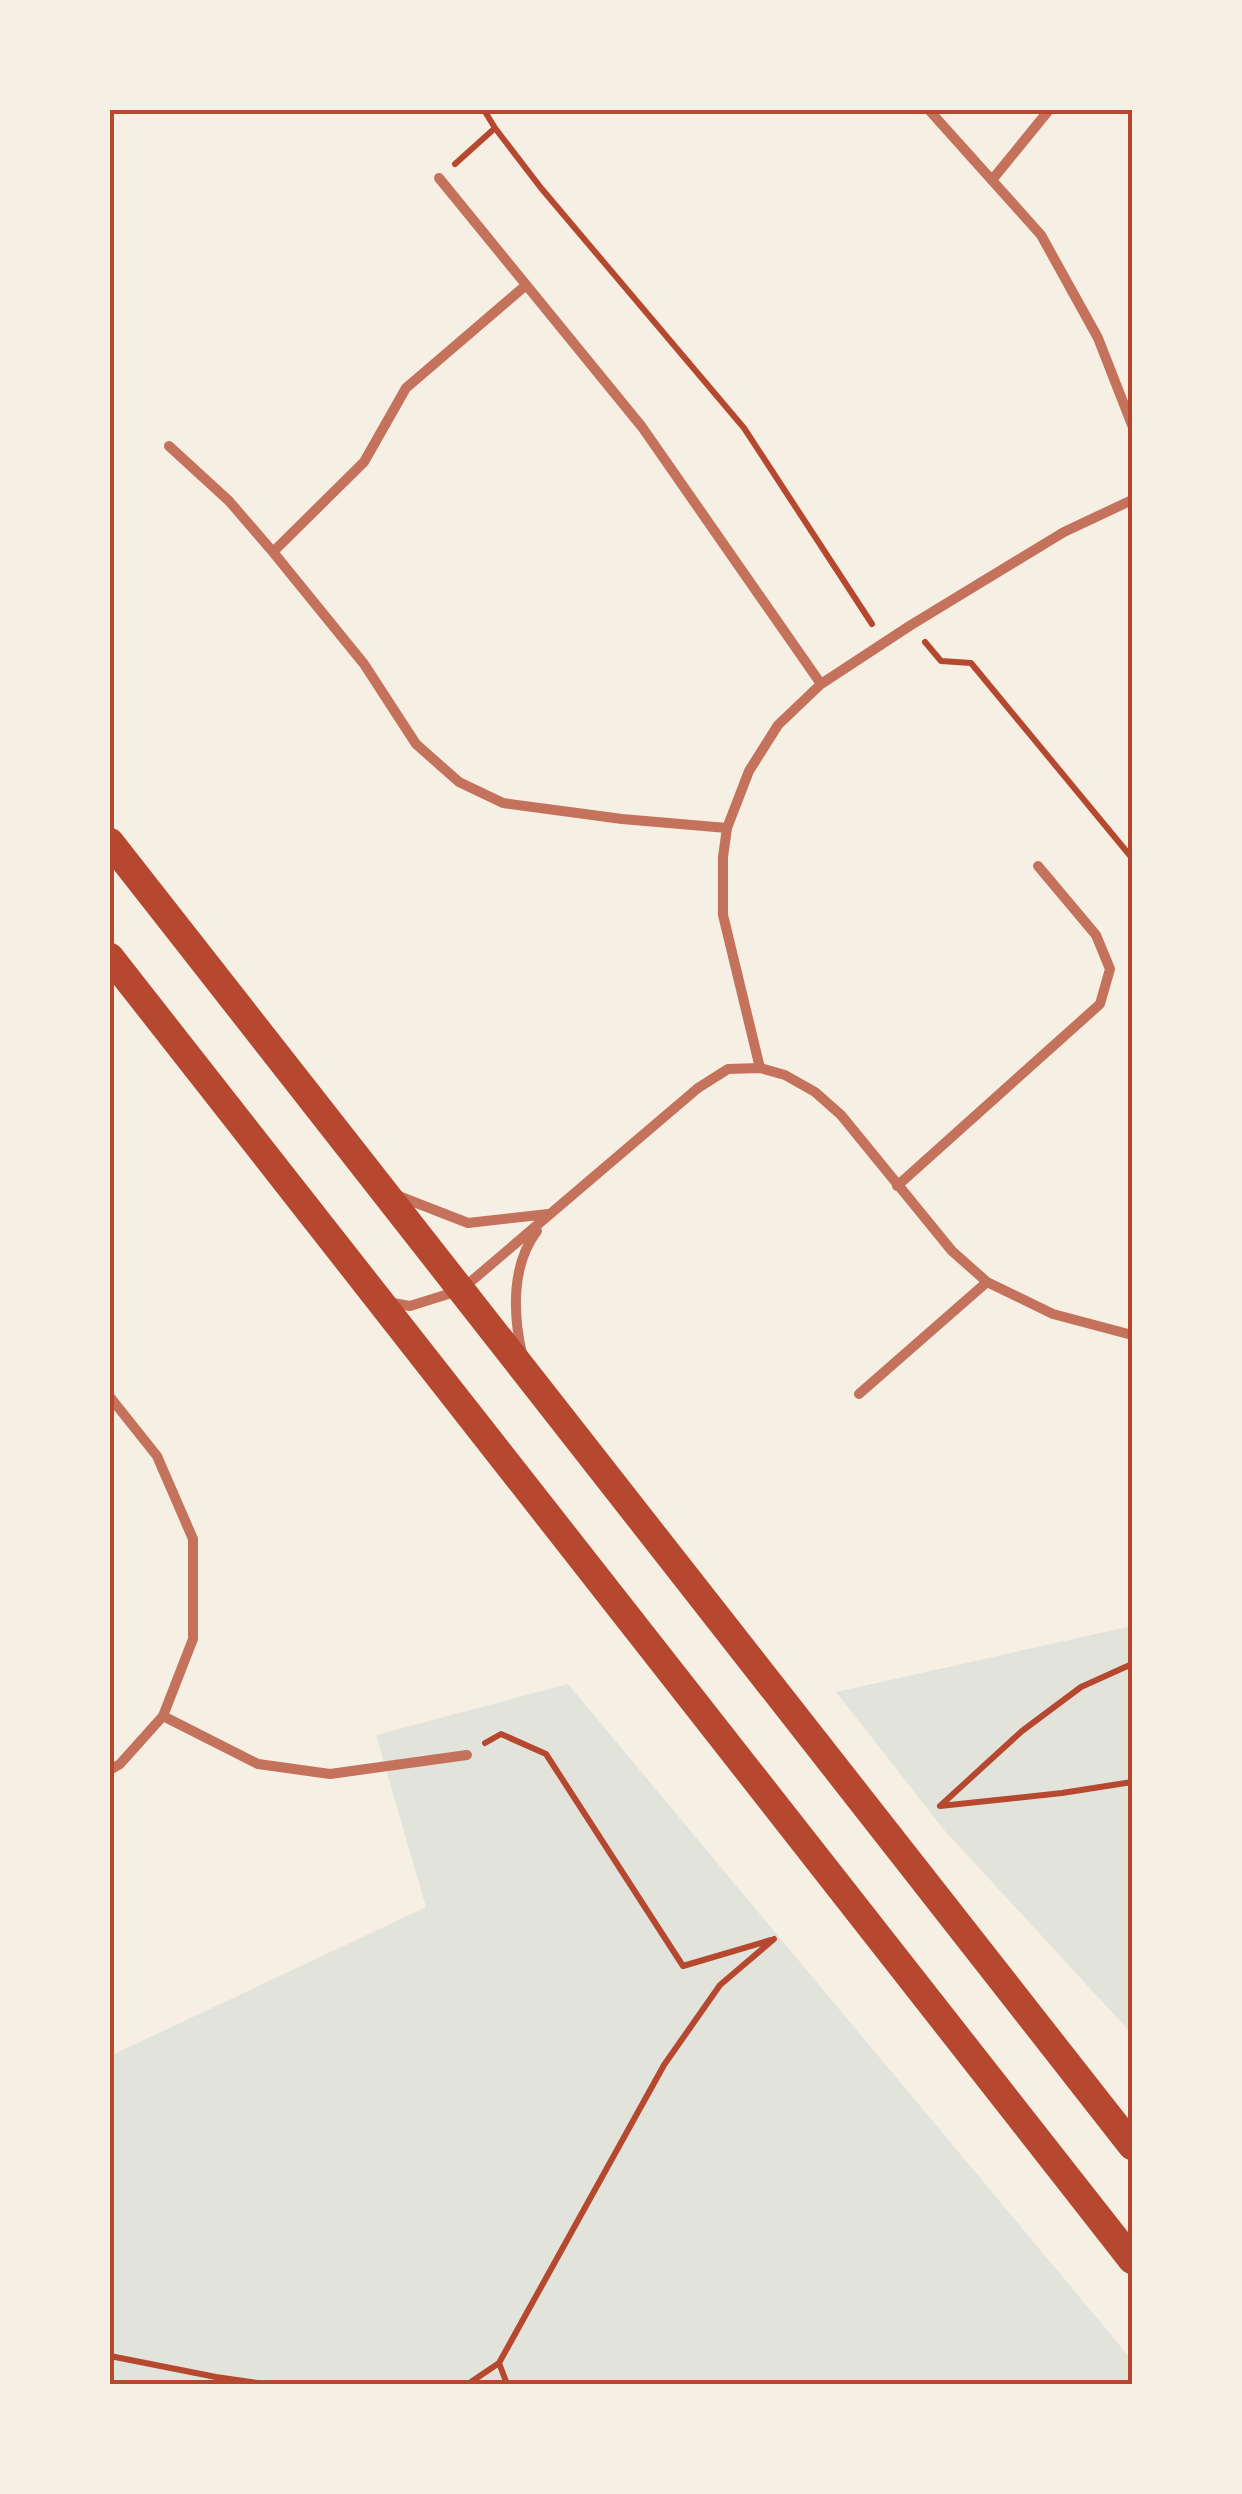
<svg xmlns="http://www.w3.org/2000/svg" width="1242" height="2494" viewBox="0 0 1242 2494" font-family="'Alegreya Sans',sans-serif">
<rect width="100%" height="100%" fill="#f6efe4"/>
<path fill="#e2e4dc" d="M1132 1626V2034L945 1831 836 1692Z
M568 1684 1132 2360V2384H110V2056L426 1907 376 1735Z"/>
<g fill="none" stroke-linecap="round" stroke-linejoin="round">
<path stroke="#b5482f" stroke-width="6" d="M495 128 541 188 744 428 872 624
M455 164 495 128 484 110
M925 642 941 661 971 663 1132 858
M485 1743 501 1734 546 1754 683 1966 771 1940
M940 1806 1022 1731 1081 1687 1132 1664
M940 1806 1062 1793 1132 1782
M110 2356 216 2377 265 2384
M499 2363 507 2384
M468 2384 499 2363 664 2065 720 1985 774 1939"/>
<path stroke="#c5725c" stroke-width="10" d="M929 110 1041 235 1098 338 1132 425
M439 178 642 427 821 684
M992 180 1049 110
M169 446 229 501 273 552 364 664 416 744 459 782 503 803 622 819 727 828
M273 552 364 462 406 388 525 286
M760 1068 723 915V857L727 828 749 771 778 725 821 684 911 625 1064 532 1132 500
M897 1186 1100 1004 1110 969 1096 935 1038 866
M396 1195 468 1223 548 1214
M387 1302 410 1306 461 1290 698 1088 728 1069 760 1068 785 1075 815 1092 841 1115 952 1251 987 1282 1053 1314 1132 1335
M522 1354C513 1314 511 1265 537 1231
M859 1394 987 1282
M110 1397 157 1456 193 1539V1639L163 1716 120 1764 110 1770
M163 1716 258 1764 330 1774 467 1755"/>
<path stroke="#b5482f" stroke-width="28" d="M110 842 1132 2146
M110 957 1132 2260"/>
</g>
<rect width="1242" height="2494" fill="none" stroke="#f6efe4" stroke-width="225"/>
<rect x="112" y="112" width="1018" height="2270" fill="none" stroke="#b5482f" stroke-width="4"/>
</svg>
